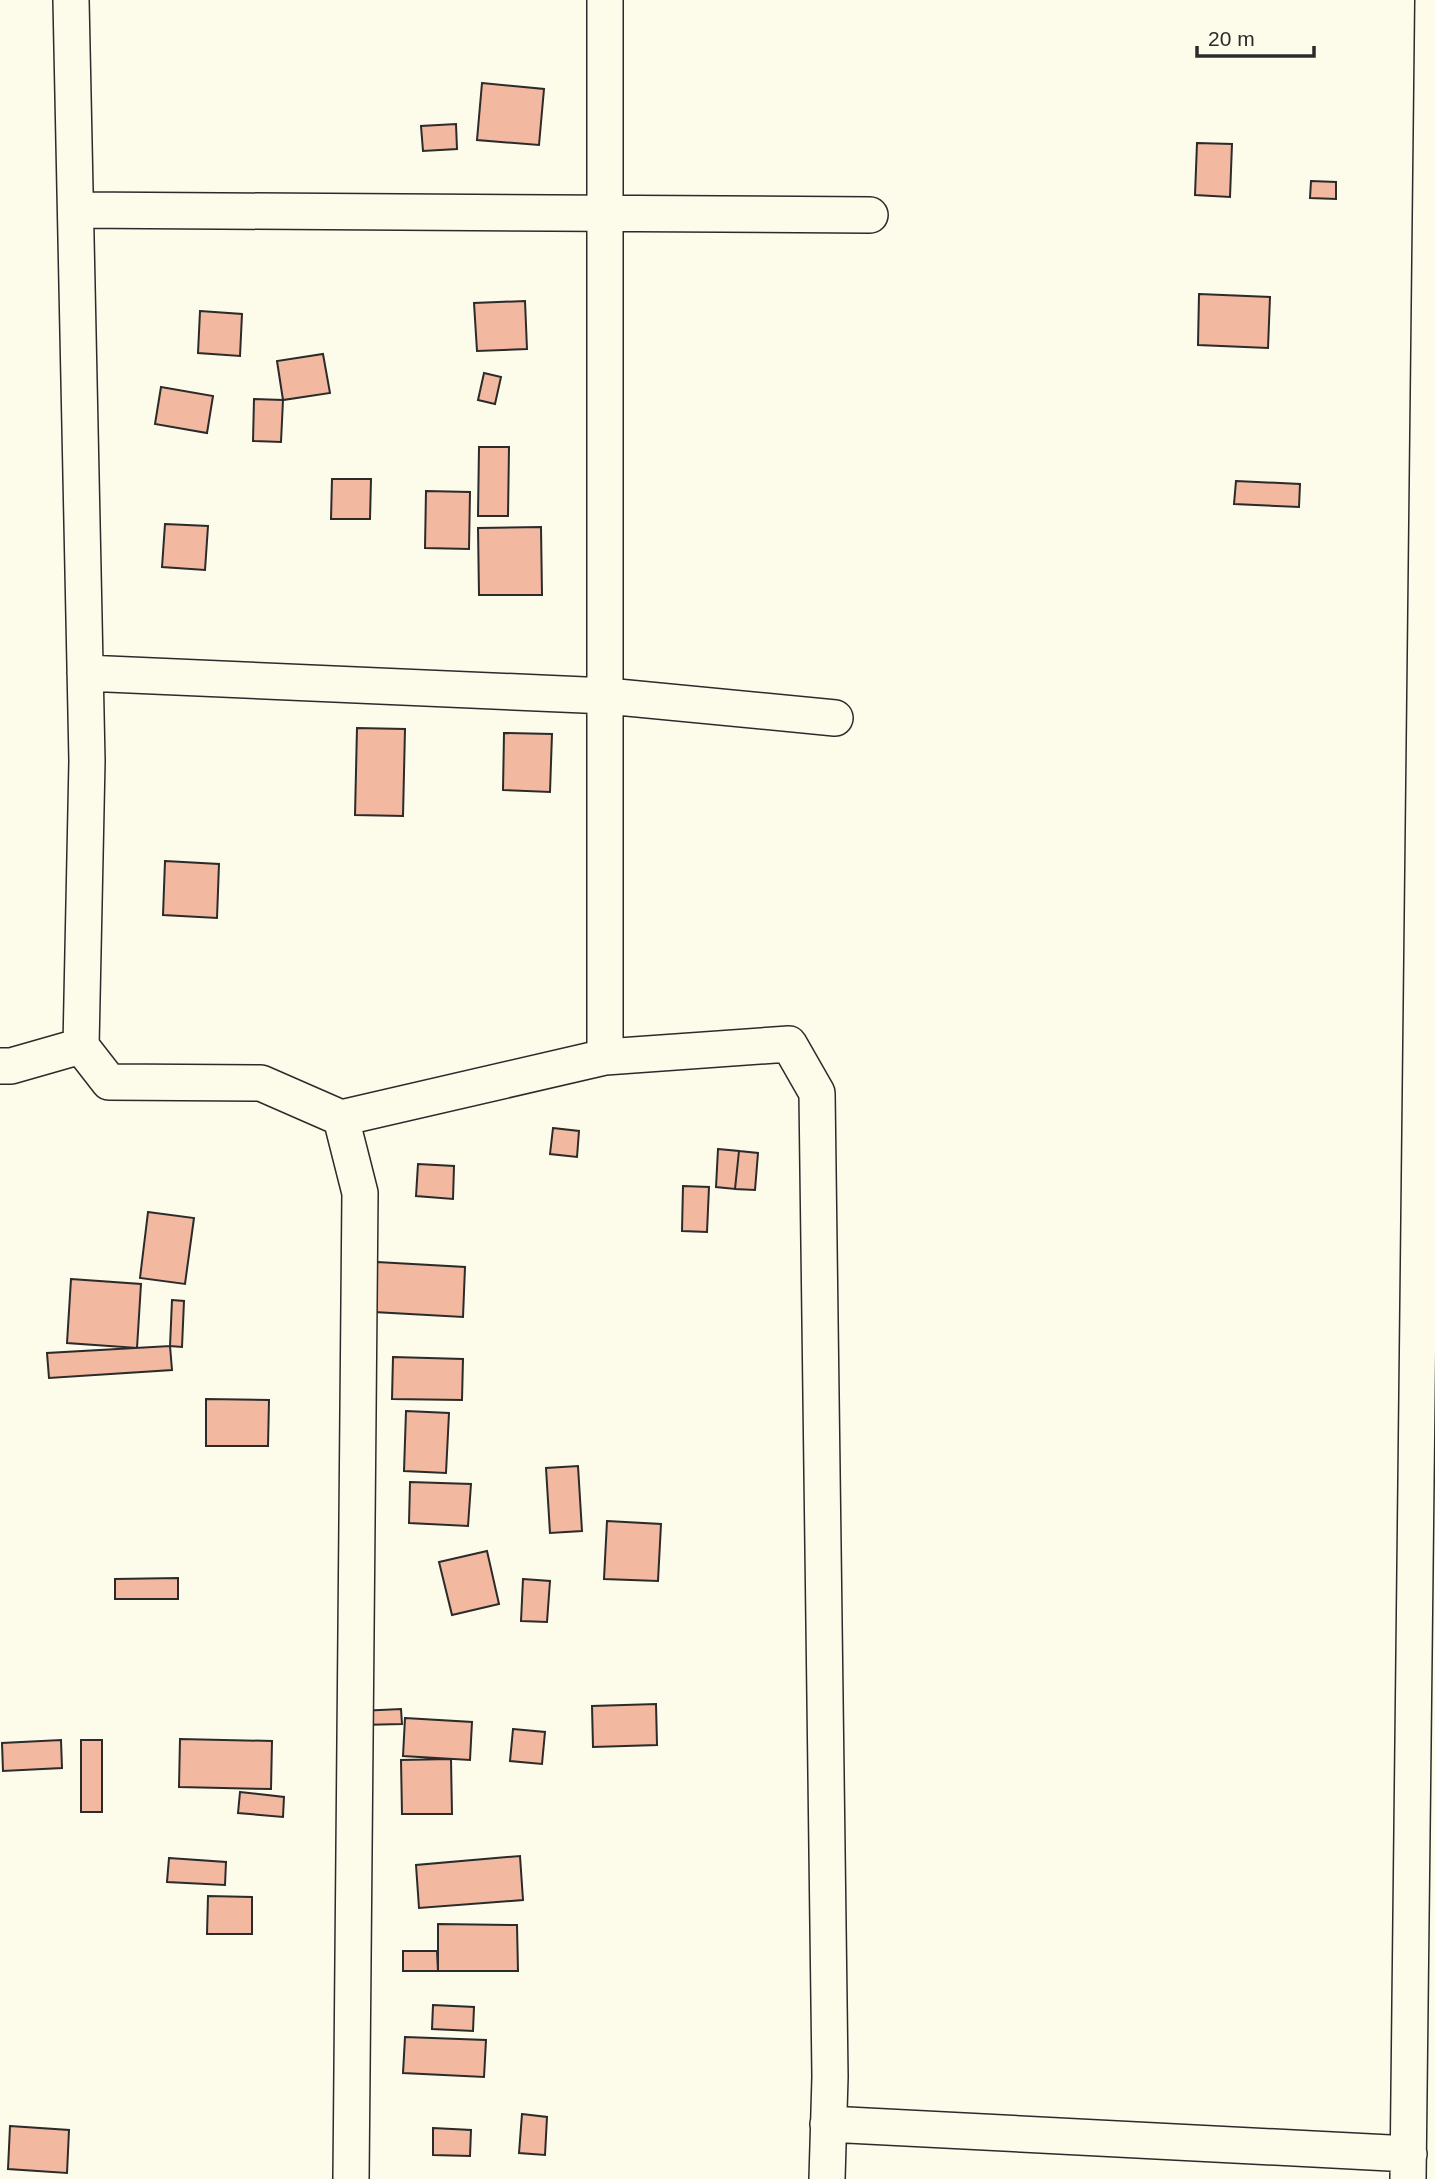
<svg xmlns="http://www.w3.org/2000/svg" width="1435" height="2179" viewBox="0 0 1435 2179" font-family="Arial,sans-serif">
<rect width="100%" height="100%" fill="#fdfbea"/>
<path fill="#f2b8a0" stroke="#2b2b2b" stroke-width="2" d="M482 83 544 89 539 145 477 140Z
M456 124 457 149 423 151 421 126Z
M1197 143 1232 144 1230 197 1195 195Z
M1311 181 1336 182V199L1310 198Z
M1199 294 1270 297 1268 348 1198 345Z
M525 301 527 349 477 351 474 303Z
M200 311 242 314 240 356 198 353Z
M323 354 330 393 283 400 277 361Z
M484 373 501 377 495 404 478 400Z
M161 387 213 396 207 433 155 424Z
M254 399 283 400 281 442 253 441Z
M479 447H509L508 516H478Z
M332 479H371L370 519H331Z
M1236 481 1300 484 1299 507 1234 504Z
M426 491 470 492 469 549 425 548Z
M165 524 208 526 205 570 162 567Z
M541 527 542 595H479L478 528Z
M357 728 405 729 403 816 355 815Z
M504 733 552 734 550 792 503 790Z
M165 861 219 864 217 918 163 915Z
M553 1128 579 1131 577 1157 550 1154Z
M718 1149 739 1151 735 1189 716 1187Z
M739 1151 758 1153 755 1190 735 1189Z
M418 1164 454 1166 453 1199 416 1196Z
M683 1186 709 1187 707 1232 682 1231Z
M148 1212 194 1218 185 1284 140 1278Z
M377 1262 465 1267 463 1317 374 1312Z
M71 1279 141 1284 137 1348 67 1343Z
M172 1300 184 1301 182 1347 170 1346Z
M170 1346 172 1370 49 1378 47 1353Z
M393 1357 463 1359 462 1400 392 1399Z
M206 1399 269 1400 268 1446H206Z
M406 1411 449 1413 446 1473 404 1471Z
M578 1466 582 1531 550 1533 546 1468Z
M410 1482 471 1484 468 1526 409 1523Z
M607 1521 661 1524 658 1581 604 1579Z
M487 1551 499 1604 452 1615 439 1562Z
M178 1578V1599H115V1579Z
M523 1579 550 1581 547 1622 521 1621Z
M656 1704 657 1745 593 1747 592 1706Z
M401 1709 402 1724 360 1725 359 1711Z
M405 1718 472 1722 470 1760 403 1756Z
M513 1729 545 1732 542 1764 510 1761Z
M180 1739 272 1741 271 1789 179 1787Z
M61 1740 62 1768 3 1771 2 1743Z
M81 1740H102V1812H81Z
M451 1759 452 1814H402L401 1760Z
M240 1792 284 1797 283 1817 238 1813Z
M520 1856 523 1900 419 1908 416 1865Z
M169 1858 226 1862 225 1885 167 1882Z
M208 1896 252 1897V1934H207Z
M438 1924 517 1925 518 1971H438Z
M403 1951H437L438 1971H403Z
M433 2005 474 2007 473 2031 432 2029Z
M405 2037 486 2040 484 2077 403 2073Z
M522 2114 547 2117 545 2155 519 2153Z
M10 2126 69 2130 67 2173 8 2169Z
M433 2128 471 2130 470 2156 433 2155Z"/>
<g fill="none" stroke-linecap="round" stroke-linejoin="round">
<g stroke="#2b2b2b" stroke-width="38">
<path id="minor" d="M71 0 87 761 81 1046 109 1082 261 1083 341 1118 360 1193 351 2179
M605 0V1057L789 1044 817 1093 830 2077 827 2179
M76 210 870 215
M85 673 607 696 835 718
M0 1066H11L81 1046
M341 1118 605 1057
M828 2124 1409 2154
M1408 2179 1433 0"/>
</g>
<use href="#minor" stroke="#fdfbea" stroke-width="35"/>
</g>
<path d="M1197 46v10h117v-10" fill="none" stroke="#2b2b2b" stroke-width="3.5"/>
<text x="1208" y="46" font-size="21" fill="#2b2b2b" stroke="#fdfbea" stroke-width="5" paint-order="stroke">20 m</text>
</svg>
